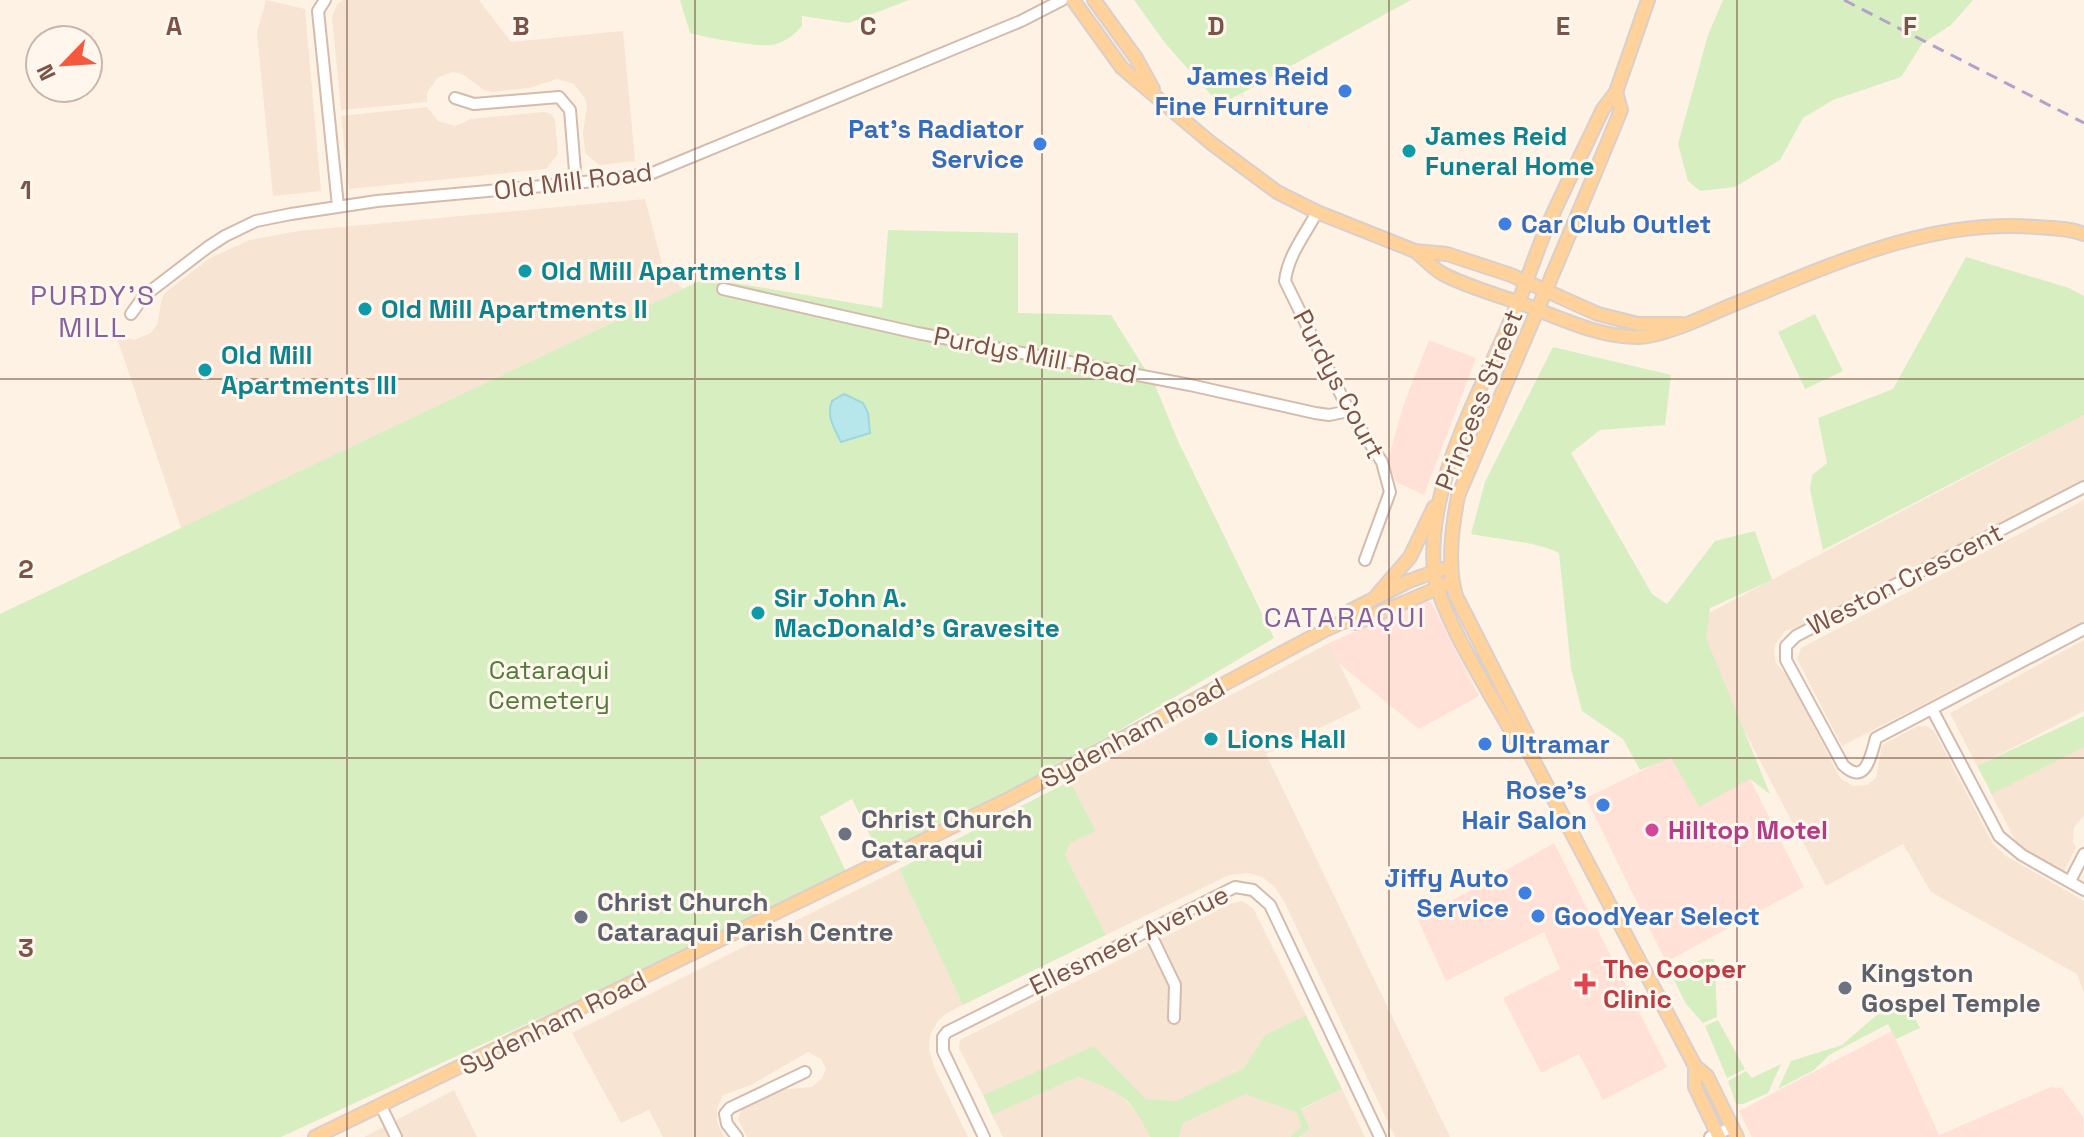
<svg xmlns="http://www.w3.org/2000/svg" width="2084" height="1137" viewBox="0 0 2084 1137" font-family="'Space Grotesk',sans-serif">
<rect width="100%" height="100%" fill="#fef2e5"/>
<path fill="#f7e4d2" d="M266 0 305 9 321 191 273 196 257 33Z
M343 0H479L511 42 623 31 635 161 599 165 585 153 583 132 587 107 585 98 574 84 557 79 529 88 492 92 484 90 462 74 453 72 437 78 427 93V102L341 110 332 17 337 4Z
M427 107 438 121 455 126 471 119 544 112 551 114 555 120 558 154 546 169 349 189 341 116Z
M645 199 664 271 683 289 181 528 116 335 134 340 151 333 157 325 162 298 166 292 210 258 250 240 298 231Z
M2084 415V482L1803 626 1785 631 1775 645 1774 654 1776 663 1789 678 1840 778 1853 786 1867 785 1876 778 1882 745 1918 726H1927L1934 731 1993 844 2006 856 2084 901V993L2077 974 1931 892 1903 844 1826 886 1688 624Z
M2084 500V622L1842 746 1797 659 1801 648Z
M2084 640V711L1977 766 1950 713Z
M1329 643 1361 708 1266 754 1450 1137H1395L1284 901 1274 886 1262 877 1247 873 1229 875 1106 935 1065 855 1069 843 1096 831 1070 781Z
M2084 740V816L2074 827 2073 841 2076 848 2064 871 2019 847 1989 790Z
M899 869 963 1005 947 1013 938 1021 930 1035 929 1050 935 1069 968 1137H747L738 1119 742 1108 754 1099 777 1090 812 1087 821 1079 826 1069 821 1059 808 1052 751 1085 723 1095 717 1108V1122L724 1137H663L649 1110 621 1123 572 1033Z
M1242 901 1253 908 1306 1015 1265 1035 1244 1068 1176 1101 1146 1099 1094 1046 983 1095 959 1048 960 1040 1230 904Z
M1078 1077 1115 1090 1140 1115 1150 1137H1003L992 1115Z
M1342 1089 1365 1137H1300L1310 1128 1301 1110Z
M454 1090 477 1137H364Z
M1245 1093 1296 1112 1303 1126 1290 1137H1179L1183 1123Z"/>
<path fill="#ffe1d8" d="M1429 340 1476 358 1424 495 1396 482 1388 460 1403 406Z
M1423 602H1431L1479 696 1419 729 1338 663 1329 643Z
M1670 757 1750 779 1804 887 1666 962 1586 798Z
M1554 843 1667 1067 1603 1100 1579 1054 1541 1073 1503 998 1560 969 1544 932 1446 981 1418 920Z
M1892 1031 1939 1135 2051 1087 2062 1088 2083 1117 2084 1137H1752L1739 1111Z"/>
<path fill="#d7eec1" d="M680 0H909L849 23 802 16V26C794 35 784 43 771 45 758 47 703 37 690 33Z
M1134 0H1411L1220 105 1165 43Z
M1723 0H1973L1951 25 1922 44 1901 77 1833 100 1803 118 1780 160 1735 187 1700 191 1688 181 1678 144 1708 35Z
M888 230 1018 233V313L1111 315 1155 385 1178 441 1274 638 1012 794 882 860 852 799 820 817 848 876 281 1137H0V614L706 278 882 308Z
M1966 257 2069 288 2084 296V415L1823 550 1810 490 1812 475 1827 463 1818 418 1893 389Z
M1815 314 1843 371 1805 389 1778 332Z
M1553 347 1671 375 1665 425 1600 430 1571 453 1652 594 1667 604 1715 541 1755 531 1772 580 1710 608 1706 638 1770 794 1750 779 1699 807 1671 758 1640 770 1623 739 1582 711 1571 668 1559 553C1537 542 1497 539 1471 534L1485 482Z
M2084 716V747L1992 794 1977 766Z
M1070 781 1096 831 1070 843 1065 855 1106 935 963 1005 899 869Z
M1702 959H1714L1715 962 1717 1017 1703 1023 1686 1004 1672 976Z
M1901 1002 1908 1004 1920 1028 1896 1039 1888 1024 1829 1055 1814 1070 1778 1089 1791 1061 1842 1045 1879 1013Z
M1306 1015 1342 1089 1301 1109 1310 1129 1299 1137H1290L1302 1126 1296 1112 1245 1094 1183 1123 1179 1137H1150C1131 1096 1119 1091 1078 1077L992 1115 983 1095 1094 1046 1146 1099 1176 1101 1244 1068 1265 1035Z
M1718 1020 1745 1069 1727 1078 1705 1026Z
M1781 1064 1768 1093 1743 1104H1736L1728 1081 1746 1071 1752 1078Z"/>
<path fill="#b7e7ea" stroke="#9cd8dd" stroke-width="2" d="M844 394 863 403 868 413 870 433 841 442C834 428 826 416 832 401Z"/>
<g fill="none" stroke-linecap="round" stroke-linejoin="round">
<g stroke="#d4bbac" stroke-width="14">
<path id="minor" d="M325 0 318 11 338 206
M455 98 474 104 559 97 570 110 576 183
M1317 212C1305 235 1288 255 1285 281L1349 411 1382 462 1390 492 1365 560
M723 289 917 333 1190 385 1315 413 1329 415 1349 411
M131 314 144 296 208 247 225 236 256 221 291 214 377 201 576 183 650 174 1021 21 1062 0
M2084 487 1796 636 1786 646V660L1843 765C1866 787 1871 755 1876 738L2084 629
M1932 709 1999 836 2022 855 2084 890
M2070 881 2084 854
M1148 929 1175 985 1174 1018
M381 1106 396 1137
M737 1137 727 1124 725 1114 730 1108 805 1072
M984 1137 943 1051V1037L947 1032 1235 887 1253 890 1270 905 1380 1137
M1710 1137 1733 1127"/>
</g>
<g stroke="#dacfcb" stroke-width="16">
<path id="major" d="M1073 0 1122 68 1211 143 1277 192 1317 212 1415 251 1447 254 1511 275 1598 314 1638 324H1682
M1094 0 1136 58 1153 89
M1648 0 1616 92 1603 109C1584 149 1564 189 1546 229 1536 253 1528 278 1518 303 1485 385 1426 480 1434 571 1438 613 1494 699 1516 740L1529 752 1695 1066 1707 1076 1737 1137
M1415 251C1424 258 1433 269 1443 274 1468 287 1497 295 1523 304 1560 318 1600 338 1640 337 1665 336 1708 315 1732 305 1829 266 1928 218 2036 227 2052 228 2069 228 2084 234
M1377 595 1410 557 1434 507
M1345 621 1350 611 1409 581 1442 569
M1529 752 1527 735 1456 596C1447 564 1452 528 1458 496 1513 367 1568 240 1621 110L1616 92
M1695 1066V1087L1719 1137
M315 1137 1007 800 1325 630 1345 621 1356 623 1452 582"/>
</g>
<use href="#minor" stroke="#fff" stroke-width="10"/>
<use href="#major" stroke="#ffd29b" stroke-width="12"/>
<path stroke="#b4a1ca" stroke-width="3" stroke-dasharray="12 8" stroke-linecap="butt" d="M1844 0 2084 123"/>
</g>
<path fill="none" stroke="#7a5547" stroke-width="2" stroke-opacity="0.55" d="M347 0V1137M695 0V1137M1042 0V1137M1389 0V1137M1737 0V1137M0 379H2084M0 758H2084"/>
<g fill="#3f7fe0" stroke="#fff7ed" stroke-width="3">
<circle cx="1345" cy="91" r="8"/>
<circle cx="1040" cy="144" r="8"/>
<circle cx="1505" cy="224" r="8"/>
<circle cx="1485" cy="744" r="8"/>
<circle cx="1603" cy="805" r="8"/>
<circle cx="1525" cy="893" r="8"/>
<circle cx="1538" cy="916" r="8"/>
</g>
<g fill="#0f9aa8" stroke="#fff7ed" stroke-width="3">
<circle cx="1409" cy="151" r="8"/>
<circle cx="525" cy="271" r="8"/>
<circle cx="365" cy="309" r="8"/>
<circle cx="205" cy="370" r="8"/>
<circle cx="758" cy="613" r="8"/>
<circle cx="1211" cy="739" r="8"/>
</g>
<circle fill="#d1479c" stroke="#fff7ed" stroke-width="3" cx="1652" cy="830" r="8"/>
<g fill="#6b7280" stroke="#fff7ed" stroke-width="3">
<circle cx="845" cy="834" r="8"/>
<circle cx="581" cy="917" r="8"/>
<circle cx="1845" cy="988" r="8"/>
</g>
<path fill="#e0444e" stroke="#fff7ed" stroke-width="3" d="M1581 972h8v8h8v8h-8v8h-8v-8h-8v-8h8z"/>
<g text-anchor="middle" stroke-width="6" stroke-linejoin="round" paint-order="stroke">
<g font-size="26" font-weight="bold" fill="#366cbe" stroke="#fff7ed" text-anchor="end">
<text x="1329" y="85">James Reid<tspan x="1329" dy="30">Fine Furniture</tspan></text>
<text x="1024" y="138">Pat's Radiator<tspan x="1024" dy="30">Service</tspan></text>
<text x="1521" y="233" text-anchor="start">Car Club Outlet</text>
<text x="1501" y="753" text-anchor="start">Ultramar</text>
<text x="1587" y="799">Rose's<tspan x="1587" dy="30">Hair Salon</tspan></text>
<text x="1509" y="887">Jiffy Auto<tspan x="1509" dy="30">Service</tspan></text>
<text x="1554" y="925" text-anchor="start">GoodYear Select</text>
</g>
<g font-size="26" font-weight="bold" fill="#0d838f" stroke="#fff7ed" text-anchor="start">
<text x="1425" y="145">James Reid<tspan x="1425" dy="30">Funeral Home</tspan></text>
<text x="541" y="280">Old Mill Apartments I</text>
<text x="381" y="318">Old Mill Apartments II</text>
<text x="221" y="364">Old Mill<tspan x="221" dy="30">Apartments III</tspan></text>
<text x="774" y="607">Sir John A.<tspan x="774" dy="30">MacDonald's Gravesite</tspan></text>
<text x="1227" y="748">Lions Hall</text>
</g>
<g font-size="26" fill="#7a5547" stroke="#fff7ed">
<text transform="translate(573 181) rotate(-7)" y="9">Old Mill Road</text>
<text transform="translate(1035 355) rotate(11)" y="9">Purdys Mill Road</text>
<text transform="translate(1339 384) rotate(62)" y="9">Purdys Court</text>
<text transform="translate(1479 400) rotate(-68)" y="9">Princess Street</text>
<text transform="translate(1905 579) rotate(-27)" y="9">Weston Crescent</text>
<text transform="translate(1133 733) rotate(-28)" y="9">Sydenham Road</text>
<text transform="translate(1129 940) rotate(-26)" y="9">Ellesmeer Avenue</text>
<text transform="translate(553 1023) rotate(-26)" y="9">Sydenham Road</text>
</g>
<g font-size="26" fill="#527b3b" stroke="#fff7ed">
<text x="549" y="679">Cataraqui<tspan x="549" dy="30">Cemetery</tspan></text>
</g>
<g font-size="26" font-weight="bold" fill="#5b616d" stroke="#fff7ed" text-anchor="start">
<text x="861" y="828">Christ Church<tspan x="861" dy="30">Cataraqui</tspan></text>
<text x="597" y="911">Christ Church<tspan x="597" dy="30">Cataraqui Parish Centre</tspan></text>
<text x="1861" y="982">Kingston<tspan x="1861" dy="30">Gospel Temple</tspan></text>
</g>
<g font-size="26" font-weight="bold" fill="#b23c85" stroke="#fff7ed" text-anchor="start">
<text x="1668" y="839">Hilltop Motel</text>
</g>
<g font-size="26" font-weight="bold" fill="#be3a42" stroke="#fff7ed" text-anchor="start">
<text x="1603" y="978">The Cooper<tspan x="1603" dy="30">Clinic</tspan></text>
</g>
<g font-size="28" letter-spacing="2" fill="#85629e" stroke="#fff7ed">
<text x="93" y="305">PURDY'S<tspan x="93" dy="32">MILL</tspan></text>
<text x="1345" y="627">CATARAQUI</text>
</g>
</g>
<g font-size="26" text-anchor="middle" font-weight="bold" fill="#7a5547" stroke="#fff7ed" stroke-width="6" stroke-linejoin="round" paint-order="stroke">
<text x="174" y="35">A</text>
<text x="521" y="35">B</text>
<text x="868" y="35">C</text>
<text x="1216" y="35">D</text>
<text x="1563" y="35">E</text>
<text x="1910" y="35">F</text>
<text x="26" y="199">1</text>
<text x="26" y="578">2</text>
<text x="26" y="957">3</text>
</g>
<g transform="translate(64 64) rotate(245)"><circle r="38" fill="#fff7ed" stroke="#cab6ab" stroke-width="2"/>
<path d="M0-6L14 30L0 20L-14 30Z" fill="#f4593f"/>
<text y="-12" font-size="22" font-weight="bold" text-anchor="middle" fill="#7a5547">N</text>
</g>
</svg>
